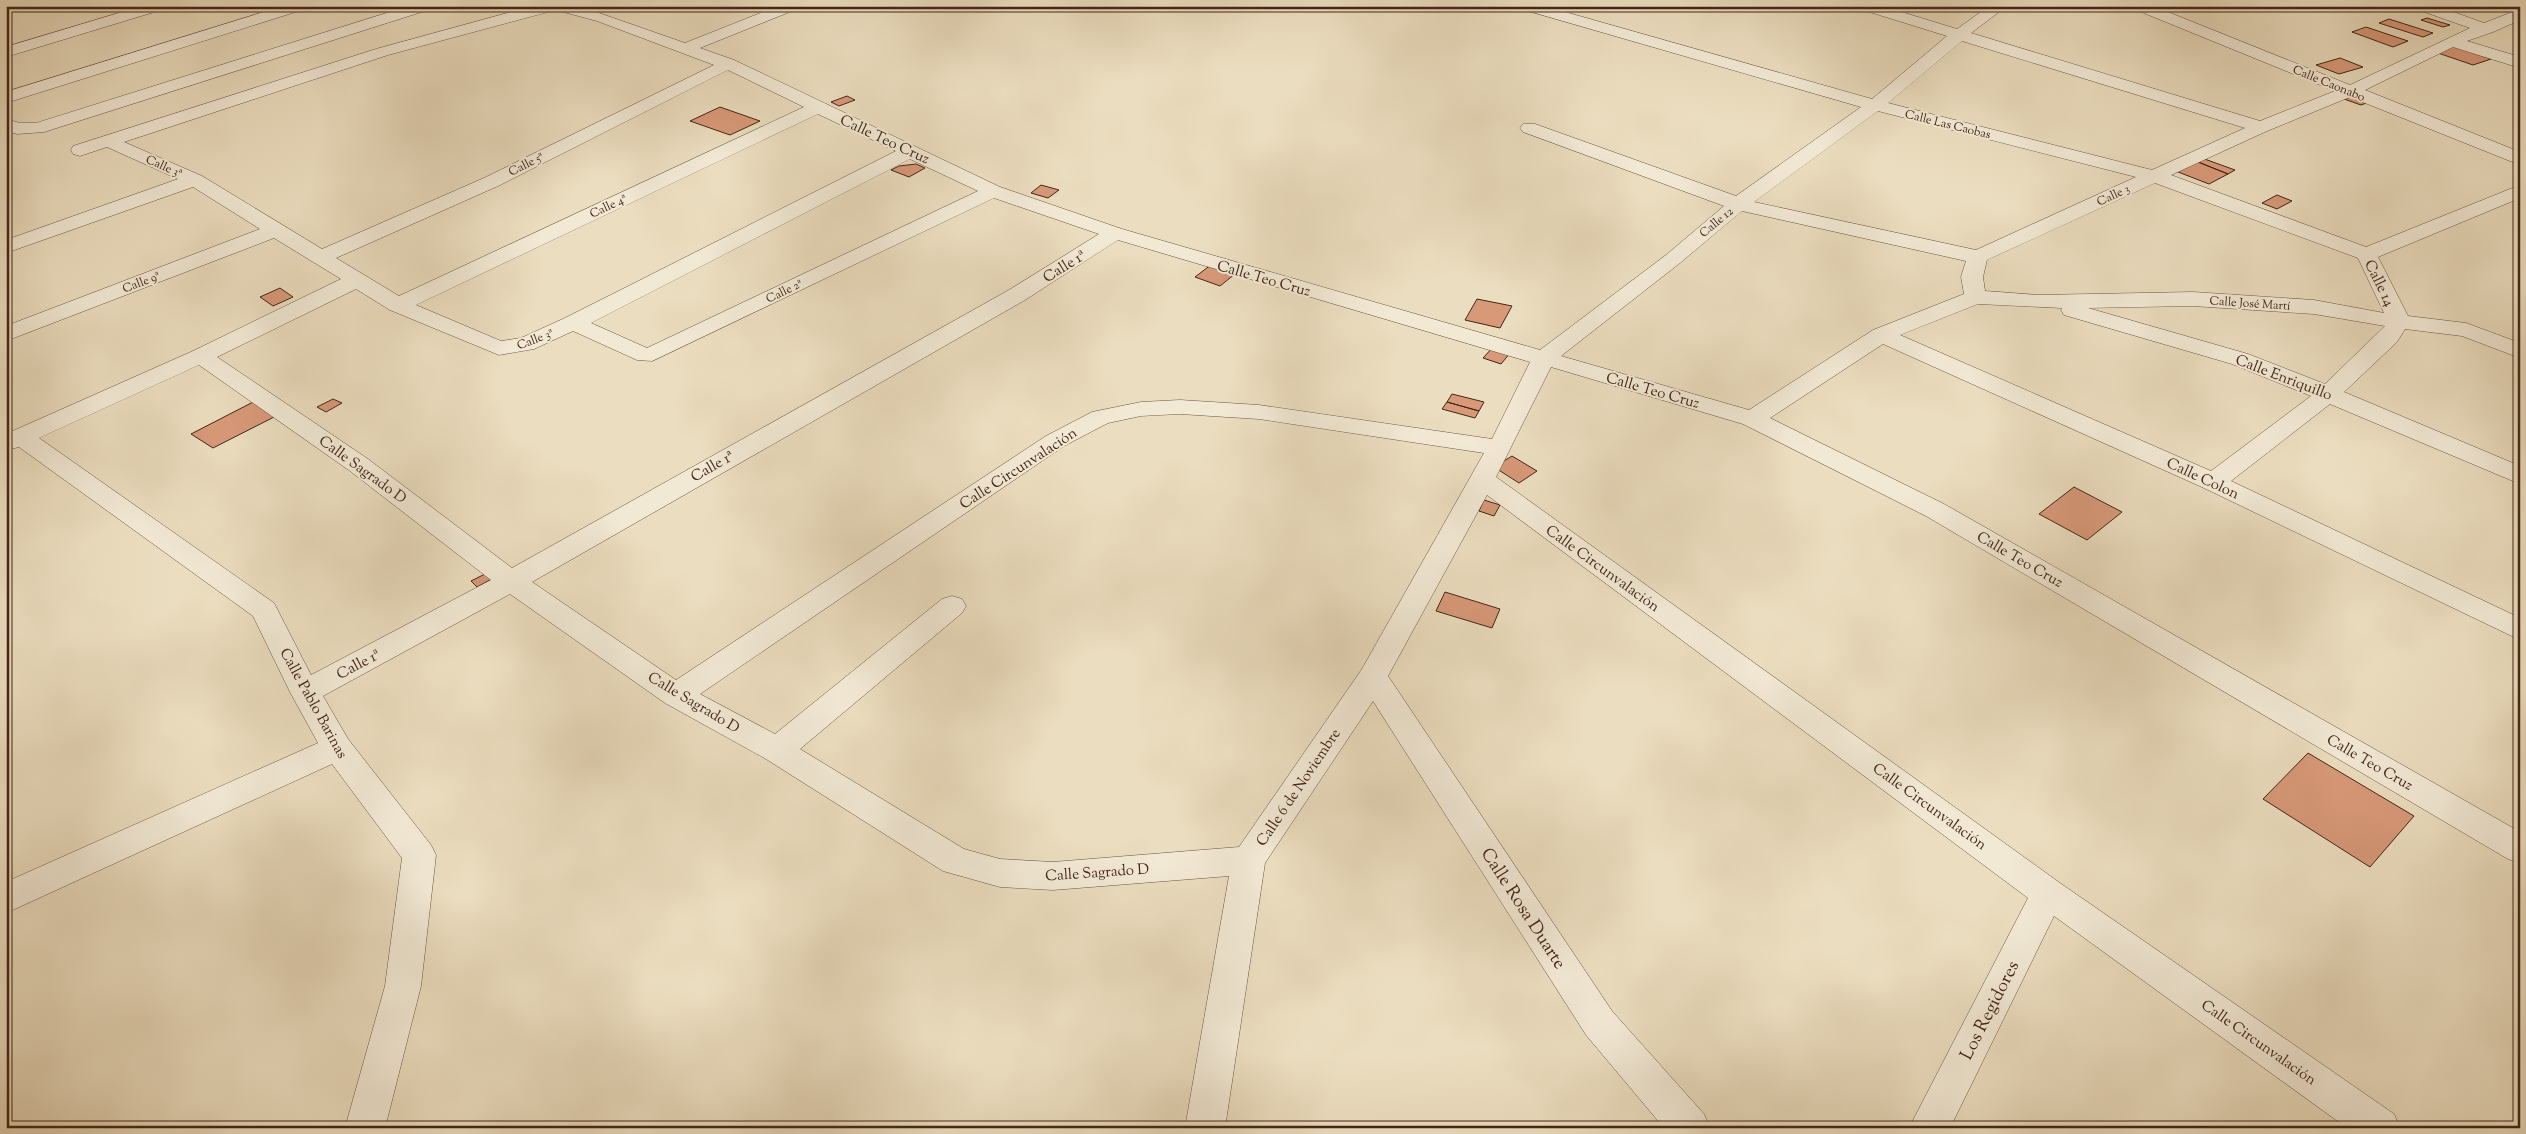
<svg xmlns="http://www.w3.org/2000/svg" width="2526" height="1134" viewBox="0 0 2526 1134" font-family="'Sorts Mill Goudy',serif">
<rect width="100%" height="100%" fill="#ebddbf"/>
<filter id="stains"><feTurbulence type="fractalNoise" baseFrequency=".004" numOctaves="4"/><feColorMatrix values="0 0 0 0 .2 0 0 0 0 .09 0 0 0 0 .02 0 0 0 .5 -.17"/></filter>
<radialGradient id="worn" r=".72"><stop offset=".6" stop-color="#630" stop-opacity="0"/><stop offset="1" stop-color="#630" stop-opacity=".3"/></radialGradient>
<path fill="#d89979" stroke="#432617" d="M2427 18 2450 25 2443 27 2421 20Z
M2389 19 2433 33 2423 37 2379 23Z
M2366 27 2408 41 2393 47 2352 32Z
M2453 46 2491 59 2473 65 2435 52Z
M2340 58 2363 67 2339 74 2316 65Z
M2354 95 2372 101 2361 105 2344 99Z
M847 96 855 100 839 106 831 102Z
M720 107 760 121 730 135 690 121Z
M2199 157 2235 170 2228 174 2193 160Z
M2193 160 2228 174 2209 184 2173 170Z
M916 164 925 168 909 177 891 170 899 166Z
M1041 185 1059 190 1048 198 1031 193Z
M2277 195 2292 201 2277 209 2262 203Z
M1216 261 1240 270 1220 286 1195 277Z
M280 288 293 297 273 306 260 297Z
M1477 299 1512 306 1500 328 1465 320Z
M1494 346 1511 352 1501 364 1483 358Z
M1452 394 1484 402 1479 411 1447 402Z
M333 399 342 403 326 412 317 407Z
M255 401 278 415 213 448 191 434Z
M1447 402 1479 411 1475 418 1442 409Z
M1512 456 1537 471 1519 483 1494 467Z
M2074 487 2122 512 2087 540 2039 514Z
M1484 500 1500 505 1494 516 1479 511Z
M491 571 497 576 477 587 471 581Z
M1445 592 1500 609 1492 628 1436 611Z
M2308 753 2414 816 2370 867 2263 799Z"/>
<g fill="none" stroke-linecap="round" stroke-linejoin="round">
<g stroke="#6d5441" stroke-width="1">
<path id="minor" d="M142 6H167L164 9 6 57V47Z
M283 6H308L305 9 6 103V92Z
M409 6H434L431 9 44 132 17 134 6 131V119L20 123H36Z
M533 6H579L685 43 778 6H800L797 9 700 48 734 60 1000 187 1122 229 1540 350 1666 255 1724 206 1523 132 1520 128 1523 124H1535L1736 196 1861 107 1521 9 1518 6H1544L1872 99 1947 36 1860 9 1857 6H1882L1957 29 1989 6H2007L1971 33 2260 121 2335 91 2134 9 2131 6H2153L2350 85 2470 28 2416 9 2413 6H2437L2484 23 2520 9V20L2493 32 2467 41 2520 57V68L2453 47 2365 90 2520 152V165L2350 97 2267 131 2171 175 2366 247 2520 185V198L2378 257 2408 316 2466 323 2520 343V358L2462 336 2405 329 2397 342 2344 392 2520 466V484L2330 404 2231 481 2520 618V640L2204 488 1883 344 1770 418 1944 504 2520 832V863L2508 859 1926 516 1743 424 1551 367 1496 477 2060 883 2394 1114 2400 1128H2347L2054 916 1950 1128H1909L2028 898 1487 495 1388 676 1612 1011 1704 1114 1710 1128H1664L1586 1035 1373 701 1265 863 1225 1128H1185L1229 876 1053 890 1000 887 943 871 766 759 665 703 510 594 323 696 348 739 431 845 436 855 421 986 385 1128H345L385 986 402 858 332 764 6 913V882L318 743 290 692 253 616 19 447 6 450V434L193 351 341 279 274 238 6 341V326L260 229 193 187 6 253V240L178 179 107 147 80 156 73 154 71 150 73 146 376 49ZM556 10 597 21 714 65 484 178 322 249 202 176 124 142 388 55ZM1962 41 2245 128 2152 170 1888 103ZM728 70 804 107 399 296 336 258 498 186ZM1878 111 2136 177 1976 250 1754 202ZM818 114 896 151 565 318 521 338 501 341 416 305ZM910 159 978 191 647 348 591 323ZM2155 183 2358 258 2384 313 2314 300 2193 292 2039 295 1985 291 1983 277 1987 260ZM994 198 1099 234 1009 290 512 568 368 459 217 357 356 289 390 310 499 355 534 349 573 331 637 360 652 361ZM1742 211 1966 261 1961 277 1964 294 1873 330 1749 410 1561 356 1680 263ZM1118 240 1530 362 1492 439 1259 405 1180 400 1141 402 1092 412 1046 436 676 680 532 582 1025 300ZM1978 304 2062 308 2061 310 2064 315 2232 364 2311 396 2211 471 1900 335ZM2193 306 2314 314 2385 326 2325 384 2248 354 2088 308ZM199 365 350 471 491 580 311 675 274 603 39 438ZM1180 414 1259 419 1484 453 1362 669 1239 847 1053 862 1000 859 964 849 800 749 962 613 966 606 962 599 952 596 942 599 775 734 700 694 1064 446 1108 423 1141 416Z"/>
</g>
<use href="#minor" fill="#f2e9d5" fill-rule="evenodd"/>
</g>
<g text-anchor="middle" stroke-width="4" stroke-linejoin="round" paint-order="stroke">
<g font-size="12" fill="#432617" stroke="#f2e9d5">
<text transform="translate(2329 83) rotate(22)" y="4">Calle Caonabo</text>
<text transform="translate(1948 124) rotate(14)" y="4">Calle Las Caobas</text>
<text transform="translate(526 164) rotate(-27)" y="4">Calle 5ª</text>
<text transform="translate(164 166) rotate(24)" y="4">Calle 3ª</text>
<text transform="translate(2113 195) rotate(-25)" y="4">Calle 3</text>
<text transform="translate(608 206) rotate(-25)" y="4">Calle 4ª</text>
<text transform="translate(1716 222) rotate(-40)" y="4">Calle 12</text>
<text transform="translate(141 282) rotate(-21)" y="4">Calle 9ª</text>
<text transform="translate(784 291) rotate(-26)" y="4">Calle 2ª</text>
<text transform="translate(2250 303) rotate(4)" y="4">Calle José Martí</text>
<text transform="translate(535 339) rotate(-21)" y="4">Calle 3ª</text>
</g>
<g font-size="15" fill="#432617" stroke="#f2e9d5">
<text transform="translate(885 139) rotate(25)" y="5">Calle Teo Cruz</text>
<text transform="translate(1064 266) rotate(-32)" y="5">Calle 1ª</text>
<text transform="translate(1264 278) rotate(16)" y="5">Calle Teo Cruz</text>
<text transform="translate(2380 283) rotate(64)" y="5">Calle 14</text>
<text transform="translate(2284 377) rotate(21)" y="5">Calle Enriquillo</text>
<text transform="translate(1653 390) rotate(16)" y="5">Calle Teo Cruz</text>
<text transform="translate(712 466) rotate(-30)" y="5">Calle 1ª</text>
<text transform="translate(1018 468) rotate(-33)" y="5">Calle Circunvalación</text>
<text transform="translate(363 469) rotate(36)" y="5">Calle Sagrado D</text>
<text transform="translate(2203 478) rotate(25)" y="5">Calle Colon</text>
<text transform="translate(2020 559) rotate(30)" y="5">Calle Teo Cruz</text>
<text transform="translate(1603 568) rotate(36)" y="5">Calle Circunvalación</text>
<text transform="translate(358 664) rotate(-28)" y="5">Calle 1ª</text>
<text transform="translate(694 702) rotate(31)" y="5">Calle Sagrado D</text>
<text transform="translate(314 703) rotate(61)" y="5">Calle Pablo Barinas</text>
<text transform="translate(2370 762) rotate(30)" y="5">Calle Teo Cruz</text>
<text transform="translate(1298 787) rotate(-56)" y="5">Calle 6 de Noviembre</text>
<text transform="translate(1930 806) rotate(36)" y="5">Calle Circunvalación</text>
<text transform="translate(1097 872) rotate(-4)" y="5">Calle Sagrado D</text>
<text transform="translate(2259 1042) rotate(35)" y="5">Calle Circunvalación</text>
</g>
<g font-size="18" fill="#432617" stroke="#f2e9d5">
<text transform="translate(1524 908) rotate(57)" y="6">Calle Rosa Duarte</text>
<text transform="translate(1989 1010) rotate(-63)" y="6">Los Regidores</text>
</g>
</g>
<rect width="2526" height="1134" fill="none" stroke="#ebddbf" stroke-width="25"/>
<rect x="8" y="8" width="2511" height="1119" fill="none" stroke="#432617" stroke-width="2.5"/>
<rect x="12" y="12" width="2501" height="1109" fill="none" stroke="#432617"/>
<rect width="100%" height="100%" filter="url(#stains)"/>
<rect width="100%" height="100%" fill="url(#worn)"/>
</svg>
